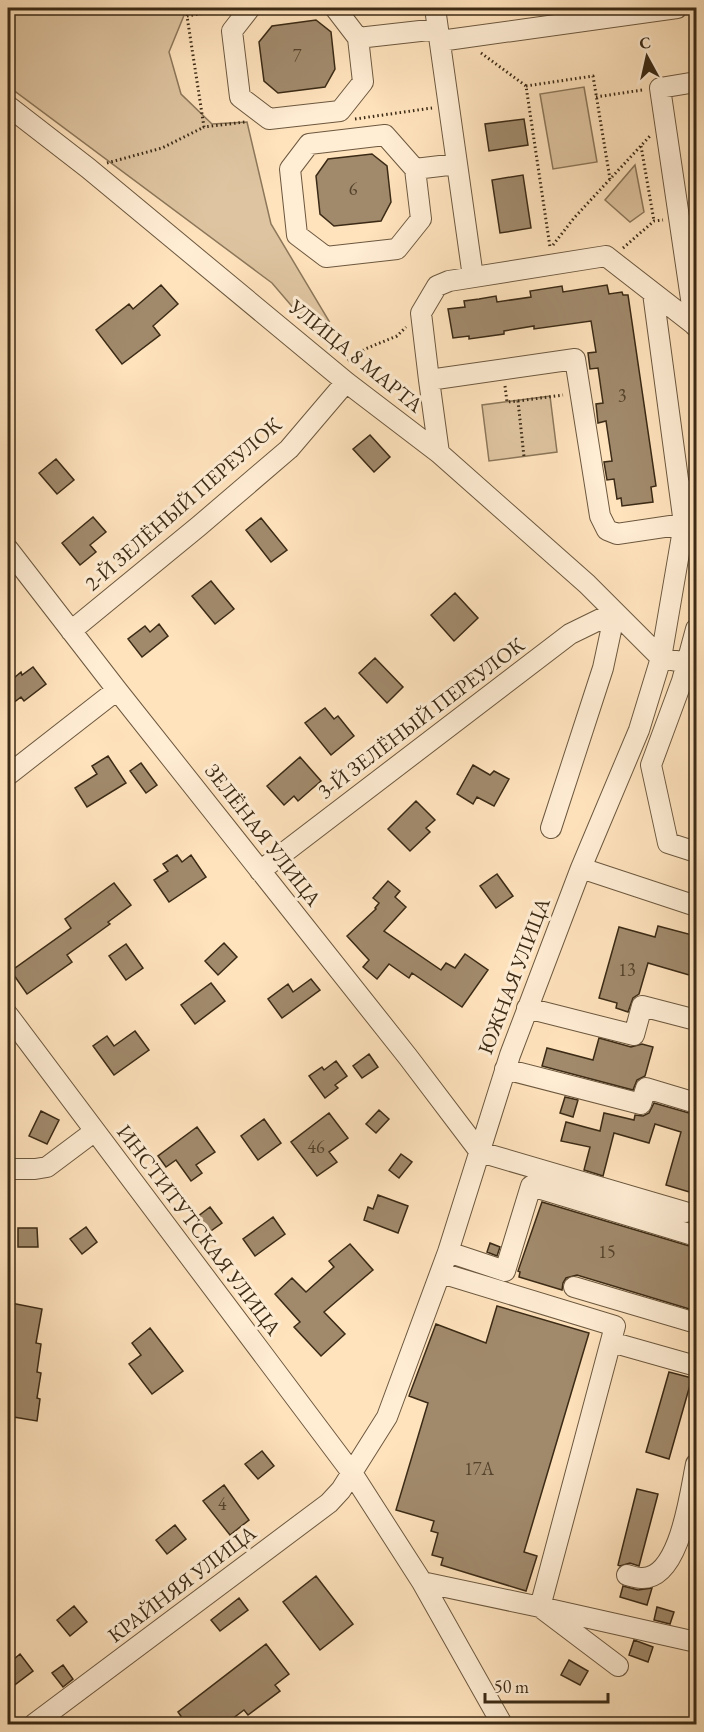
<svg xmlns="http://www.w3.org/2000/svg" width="704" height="1732" viewBox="0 0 704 1732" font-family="'EB Garamond',serif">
<rect width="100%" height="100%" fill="#ffe3bd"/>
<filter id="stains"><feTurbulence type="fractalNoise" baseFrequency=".00333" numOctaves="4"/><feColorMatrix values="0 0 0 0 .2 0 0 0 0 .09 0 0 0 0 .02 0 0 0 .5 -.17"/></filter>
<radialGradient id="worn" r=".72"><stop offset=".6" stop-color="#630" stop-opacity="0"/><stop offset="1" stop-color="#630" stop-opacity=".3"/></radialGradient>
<path fill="#dec4a0" stroke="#8c775a" stroke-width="1.5" d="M8 8H187L169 52 181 94 212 124 247 122 271 224 329 321 302 318 272 283 8 86Z
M584 87 597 162 553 169 540 94Z
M635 165 644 212 630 222 605 200Z
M550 396 557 452 489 461 482 405Z"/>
<path fill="#a18a6c" stroke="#3b2a15" stroke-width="1.5" d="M316 20 331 32 335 69 325 87 278 93 264 81 259 42 272 26Z
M524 119 528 145 489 151 485 124Z
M372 154 387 166 391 202 381 221 334 226 320 214 316 176 328 159Z
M523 175 531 228 500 233 492 180Z
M161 285 178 304 153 326 160 335 122 364 96 330 129 304 133 309Z
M607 285 609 294 622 292 623 295H628L656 486 651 487 653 502 622 506 621 498 617 499 614 479 607 480 604 462 612 461 606 421 598 423 596 404 603 403 598 368 590 369 588 353 596 352 591 321 534 329V326L504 331V334L469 339V336L453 338 448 309 465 307 464 301 479 299 496 296 497 302 531 297 530 291 562 286 563 292Z
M370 435 390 457 374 472 353 449Z
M56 459 74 480 57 494 39 473Z
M93 517 106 532 90 545 96 552 80 565 62 543Z
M261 518 287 550 271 562 246 530Z
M211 581 234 609 215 624 192 596Z
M455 593 478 618 454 641 431 615Z
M159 624 168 636 142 657 128 639 145 626 150 632Z
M375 658 403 687 387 703 359 673Z
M33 667 46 684 24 701 21 697 8 707V683L21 672 22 675Z
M325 708 334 719 338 716 354 736 331 755 305 723Z
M108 756 126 783 87 807 75 788 97 774 92 766Z
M300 757 321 781 298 801 294 796 284 805 267 786Z
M141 763 157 785 146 793 130 771Z
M473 765 490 775 494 771 509 779 494 806 477 797 473 804 457 794Z
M416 801 435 820 426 828 430 832 410 851 388 829Z
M177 855 182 862 191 855 206 877 169 902 154 880 168 871 163 864Z
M497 874 513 896 496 908 480 886Z
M388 881 400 891 395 897 406 907 384 931 441 970 446 963 455 968 465 954 488 970 462 1007 412 973 409 978 389 964 377 979 363 967 369 960 347 936 376 909 375 908 379 903 373 898Z
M114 883 131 905 108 922 110 924 67 955 72 962 27 994 11 971 71 928 65 919Z
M658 926 696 936V977L648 963 639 994 633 998 628 1012 616 1008 617 1003 599 998 619 927 655 937Z
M224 943 237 957 218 975 205 961Z
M126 944 143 968 126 980 109 956Z
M311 979 320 990 282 1018 268 999 288 984 293 992Z
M211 983 225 1001 195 1024 181 1005Z
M135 1031 149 1050 114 1075 93 1046 107 1036 114 1046Z
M599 1038 631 1047 642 1044 653 1047 645 1076 637 1080 633 1090 542 1066 547 1048 593 1060Z
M369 1054 378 1067 362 1078 353 1066Z
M336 1061 347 1076 335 1085 338 1088 325 1098 309 1076 322 1067 324 1070Z
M565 1097 578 1100 573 1117 560 1113Z
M654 1103 696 1115V1194L666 1185 681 1132 655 1124 649 1143 614 1133 603 1176 584 1170 590 1147 561 1141 566 1122 600 1131 604 1113 634 1120 635 1115 643 1116 649 1113Z
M379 1110 389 1119 376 1133 366 1124Z
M41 1111 59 1120 47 1144 29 1136Z
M329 1113 348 1138 329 1152 337 1162 317 1176 291 1142Z
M264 1119 281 1143 258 1160 241 1136Z
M197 1127 215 1152 196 1165 202 1173 191 1181 176 1160 166 1167 158 1156Z
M401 1154 412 1162 399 1178 389 1170Z
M378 1195 408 1206 398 1233 364 1220 368 1207 373 1209Z
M542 1202 696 1248V1311L577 1275 566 1278 563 1283 562 1290 519 1277 520 1272 518 1271Z
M210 1207 222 1223 208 1233 197 1217Z
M273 1217 285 1234 255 1256 243 1239Z
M86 1227 97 1242 82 1254 70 1239Z
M18 1228H37L38 1247H18Z
M490 1243 500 1247 497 1256 487 1252Z
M350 1244 373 1270 324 1312 345 1334 321 1356 294 1327 300 1322 275 1294 292 1278 306 1292 334 1267 329 1261Z
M11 1303 42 1309 36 1343 41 1344 37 1372 41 1373 37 1398 40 1399 37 1421 8 1416V1323Z
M497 1306 589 1333 524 1552 537 1556 526 1591 441 1565 443 1558 432 1555 438 1533 431 1531 434 1521 396 1510 428 1403 409 1396 436 1324 486 1343Z
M150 1328 183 1371 152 1394 129 1364 141 1355 132 1343Z
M669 1372 692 1378 669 1459 646 1452Z
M262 1451 274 1466 258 1479 245 1464Z
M224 1485 249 1520 230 1535 203 1501Z
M637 1489 658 1494 639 1566 630 1563 620 1566 618 1565Z
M175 1525 186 1539 167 1554 156 1540Z
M316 1576 353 1624 320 1650 283 1602Z
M623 1586 638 1590 652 1588 647 1605 620 1597Z
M239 1598 248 1610 220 1631 211 1620Z
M74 1606 87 1622 70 1636 57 1620Z
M657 1607 674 1612 670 1624 654 1620Z
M634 1640 653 1647 648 1662 629 1655Z
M266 1644 289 1674 275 1685 280 1691 248 1715 244 1710 224 1725H187L178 1712Z
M20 1654 33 1671 8 1690V1664Z
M569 1660 588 1671 580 1685 561 1675Z
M63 1665 73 1679 63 1687 52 1673Z"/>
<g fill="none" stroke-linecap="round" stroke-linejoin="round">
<g stroke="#6c583f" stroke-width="22">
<path id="minor" d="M250 8 232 31 240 97 269 119 340 111 363 82 358 38 335 8
M435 8 473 277
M358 38 438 29
M440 41 677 8
M8 106 88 168 346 382 439 453 587 584 661 658 687 663
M385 135 415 169 421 219 397 249 326 257 297 235 290 169 309 144Z
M415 169 457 164
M653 293 684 524 617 534 607 530 600 516 575 359 429 380 421 313 437 286 449 281 606 256 696 326
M695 326 660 88 696 82
M429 380 439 453
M8 549 117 690 408 1057 480 1152 685 1212
M696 629 682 681 651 765 668 843 696 852
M71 631 199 526 289 449 346 382
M8 775 117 690
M551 828 603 668 615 612
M581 868 696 906
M260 871 570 634 615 612
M527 1008 634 1035 642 1006 696 1020
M8 1015 352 1473 422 1582 502 1724
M505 1069 641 1104 646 1088 696 1103
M8 1169H35L47 1167 95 1131
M448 1252 505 1271 531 1186 696 1236
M441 1273 615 1326 540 1607 696 1642
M574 1287 696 1323
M611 1342 696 1366
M627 1575C631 1576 636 1578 641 1578 680 1580 690 1493 696 1464
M422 1582 540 1607 618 1666
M34 1724 329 1503 341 1490 387 1417 448 1252 510 1055 581 868 639 730 661 658 684 524 696 487"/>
</g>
<path stroke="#3b2a15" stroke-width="3" stroke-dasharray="1.5 3" stroke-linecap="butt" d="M224 10 187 16 204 127 245 122
M481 53 526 86 550 247
M526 86 593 76 610 179
M596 97 642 90
M355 119 432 108
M641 146 654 221
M107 163 162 148 204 127
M553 245 574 218 650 136
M623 248 654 221 663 220
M348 361 365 349 397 336 406 327
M505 386 507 402 518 401 524 457
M518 401 563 395"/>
<use href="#minor" stroke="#ffedd4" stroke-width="20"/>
</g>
<g text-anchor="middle" stroke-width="6" stroke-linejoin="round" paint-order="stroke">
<g font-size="18" fill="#54422b">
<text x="297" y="62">7</text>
<text x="353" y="195">6</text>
<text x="622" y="402">3</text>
<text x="627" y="976">13</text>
<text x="316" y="1153">46</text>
<text x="607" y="1258">15</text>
<text x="479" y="1475">17А</text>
<text x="222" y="1510">4</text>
</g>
<g font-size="21" fill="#3b2a15" stroke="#ffedd4">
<text transform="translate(356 356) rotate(39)" y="7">УЛИЦА 8 МАРТА</text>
<text transform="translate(183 504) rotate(-41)" y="7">2-Й ЗЕЛЁНЫЙ ПЕРЕУЛОК</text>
<text transform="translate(421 718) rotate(-37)" y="7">3-Й ЗЕЛЁНЫЙ ПЕРЕУЛОК</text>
<text transform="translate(263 835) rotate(52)" y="7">ЗЕЛЁНАЯ УЛИЦА</text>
<text transform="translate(514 976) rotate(-69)" y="7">ЮЖНАЯ УЛИЦА</text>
<text transform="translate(199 1230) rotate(53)" y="7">ИНСТИТУТСКАЯ УЛИЦА</text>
<text transform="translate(182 1584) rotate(-37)" y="7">КРАЙНЯЯ УЛИЦА</text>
</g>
</g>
<rect width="704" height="1732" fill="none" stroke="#ffe3bd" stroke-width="30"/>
<rect x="9" y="9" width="686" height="1714" fill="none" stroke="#3b2a15" stroke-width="3"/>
<rect x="15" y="15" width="674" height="1702" fill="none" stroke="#3b2a15" stroke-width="1.5"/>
<g transform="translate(647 57) rotate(352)" stroke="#ffedd4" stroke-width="4.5" paint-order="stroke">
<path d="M0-4.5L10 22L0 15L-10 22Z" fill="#3b2a15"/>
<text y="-9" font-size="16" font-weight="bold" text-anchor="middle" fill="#3b2a15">С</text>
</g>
<path d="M485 1693v9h123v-9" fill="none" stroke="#3b2a15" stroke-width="3"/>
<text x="494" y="1693" font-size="18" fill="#3b2a15" stroke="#ffedd4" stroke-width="4.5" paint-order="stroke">50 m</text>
<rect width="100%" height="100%" filter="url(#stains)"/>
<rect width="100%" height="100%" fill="url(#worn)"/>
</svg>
